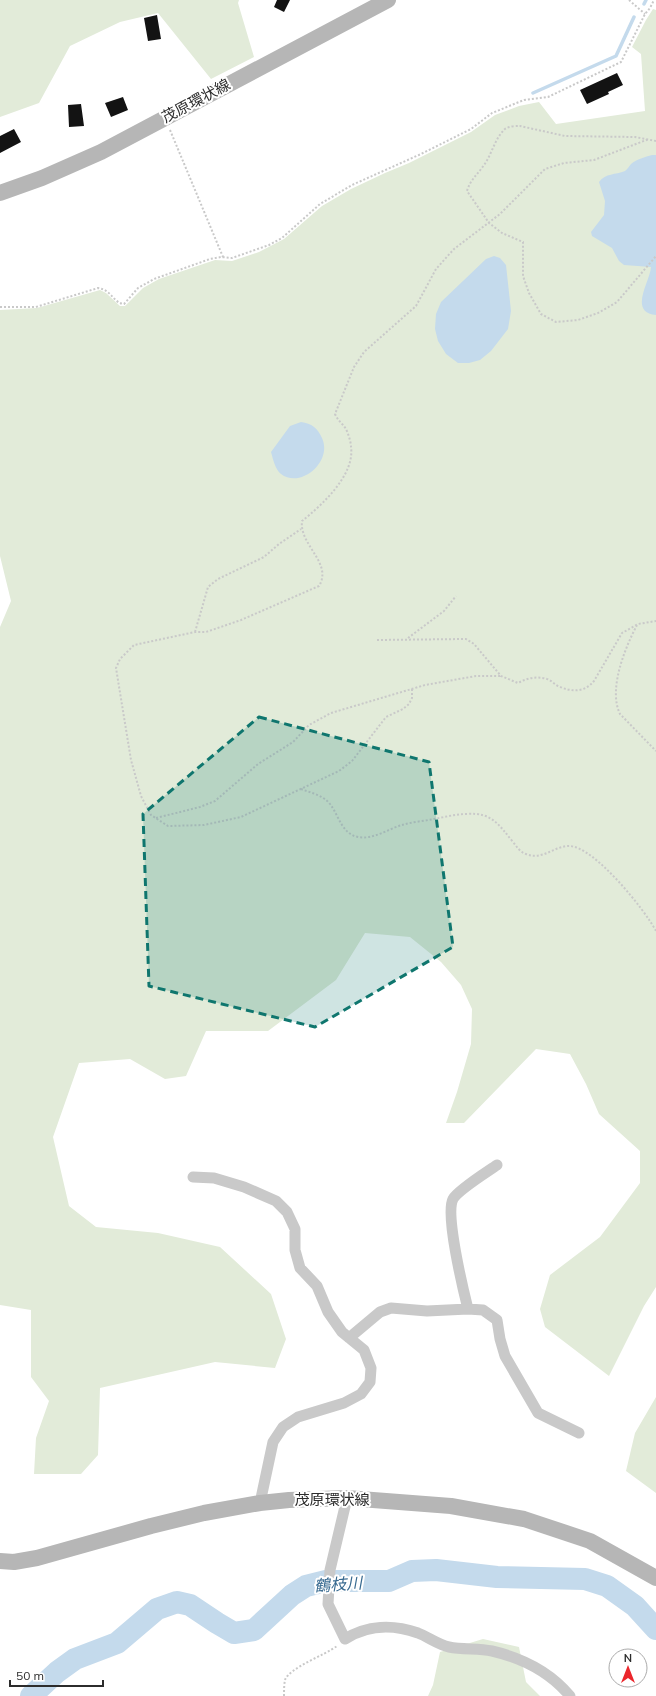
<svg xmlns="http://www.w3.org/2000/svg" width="656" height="1696" viewBox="0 0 656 1696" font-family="Mulish,'Noto Sans JP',sans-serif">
<rect width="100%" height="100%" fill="#fff"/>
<path fill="#e2ebd9" d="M0 0H239L238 3 254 57 211 79 158 13 120 22 70 46 39 103 0 117Z
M653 9 656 10V1287L644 1306 609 1376 545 1327 540 1309 550 1275 600 1237 640 1183V1151L599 1114 586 1084 570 1054 536 1049 464 1123H446L457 1092 471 1044 472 1009 461 985 441 962 410 937 365 933 336 980 268 1031H206L186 1076 165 1079 130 1059 79 1063 53 1137 69 1206 96 1227 158 1233 220 1247 271 1294 286 1339 275 1368 215 1362 100 1388 98 1455 81 1474H34L36 1438 49 1401 31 1377V1310L0 1305V627L11 601 0 556V310L37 308 100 290 106 293 120 306H125L143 288 159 279 215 260 232 261 259 252 284 239 322 206 351 189 385 173 409 163 471 132 495 115 519 106 539 102 556 124 645 111 641 54 632 47 646 20Z
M656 1397V1493L626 1471 635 1433Z
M483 1639 519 1647 526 1682 540 1696H428L433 1685 440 1652Z"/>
<path fill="#c4daec" d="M652 155H656V315C628 312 650 282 651 267L624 265 619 261 612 248 592 236 591 232 604 215 605 201 599 182C606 173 615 175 625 171 628 169 629 166 631 164 637 159 645 157 652 155Z
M494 256 500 258 506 265 511 311 508 329 491 351 480 360 469 363H458L446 354 438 341 435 329 436 314 441 302 486 259Z
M301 422C312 424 317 427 322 438 333 462 300 489 281 474 275 469 273 459 271 452L290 426Z"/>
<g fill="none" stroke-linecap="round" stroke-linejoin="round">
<path stroke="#c4daec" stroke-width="3.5" d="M644 4 646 0
M533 93 616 56 634 17"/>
<path stroke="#c4daec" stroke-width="22" d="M31 1696 57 1672 75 1659 117 1643 157 1609 177 1602 190 1605 217 1623 234 1633 254 1630 292 1595 306 1586 326 1581H389L412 1571 436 1570 497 1577 585 1579 607 1586 635 1606 656 1629"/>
</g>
<path fill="#131313" d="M277 0H290L284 12 274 7Z
M157 15 161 39 148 41 144 18Z
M617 73 623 85 608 92 609 94 587 104 580 90Z
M123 97 128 110 111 117 105 103Z
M81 104 84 126 69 127 68 105Z
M14 129 21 142 0 153V136Z"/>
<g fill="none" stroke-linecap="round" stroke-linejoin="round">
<path stroke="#c9c9c9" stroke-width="2" stroke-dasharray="2 2" stroke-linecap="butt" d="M629 0 645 14
M170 130 223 257
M656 141 635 137 565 136 520 126C516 126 509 126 505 129 495 138 492 154 484 165 478 174 470 180 467 191L489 223 502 233 523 242V276L529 293 541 314 556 322 578 320 598 313 617 302 656 256
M0 307H36L98 288C112 290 113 303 124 304L138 288 154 279 210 259 221 257 232 258 269 245 282 238 320 204 352 185 421 154 471 129 492 113 524 100 548 97 621 62 645 14 650 8 654 0
M637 625C625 648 608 689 620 714L656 751
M195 632 208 587 218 579 264 557 279 544 301 529
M408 638 444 611 456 596
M377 640 466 639 474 644 501 676 518 683C527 678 537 676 547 679 551 680 554 684 558 686 571 692 584 693 594 681L622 633 638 624 656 621
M412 689V698L409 704 403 709 386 717 352 761 339 771 241 817 204 825 168 826 151 815 141 796 131 760 116 668 120 659 134 645 195 632H206L241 620 319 586C333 563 299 545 302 521 322 505 355 475 351 447 351 442 348 433 346 429 342 423 338 421 335 414L354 367 364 352 416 306 436 269 454 249 500 214 545 169 564 163 594 160 649 139
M301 789C311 793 323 795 330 804 339 816 342 834 358 837 373 840 388 829 402 825 412 822 424 821 434 819 445 817 456 814 467 814 492 812 499 825 513 842 517 847 520 852 526 854 542 861 554 846 569 846 594 846 645 910 656 931
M156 818 200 807 215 801 258 764 293 742 309 725 331 713 425 685 476 676H501
M284 1696C284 1691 284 1685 285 1680 289 1668 325 1655 337 1646"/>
<path stroke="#c9c9c9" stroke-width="11" d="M193 1177 214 1178 244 1187 276 1201 287 1212 295 1229V1250L300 1268 317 1286 328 1312 342 1332 364 1350 371 1368 370 1382 361 1394 344 1403 298 1417 283 1427 273 1442 260 1503
M468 1309C463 1289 445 1214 453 1199 458 1190 487 1172 497 1165
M349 1338 380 1312 391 1308 427 1311 468 1309 483 1310 497 1320 500 1339 505 1356 538 1413 579 1433
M347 1498 330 1570 328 1604 345 1639C367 1625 393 1624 418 1633 428 1637 439 1645 449 1647 463 1650 478 1648 492 1651 522 1658 550 1672 570 1696"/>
<path stroke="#b6b6b6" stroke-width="16" d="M0 193 42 178 101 152 388 0
M0 1561 14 1562 37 1558 151 1526 204 1513 260 1503 289 1500 347 1498 451 1506 524 1519 590 1541 656 1578"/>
</g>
<path fill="#0f766e" fill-opacity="0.2" stroke="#0f766e" stroke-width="3" stroke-dasharray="8 5" stroke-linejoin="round" d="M259 717 429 762 453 947 315 1027 149 986 143 814Z"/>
<g text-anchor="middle" stroke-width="4" stroke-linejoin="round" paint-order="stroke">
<g font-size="15" fill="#2c2c2c" stroke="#fff">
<text transform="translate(196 101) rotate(-28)" y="5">茂原環状線</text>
<text x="332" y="1505">茂原環状線</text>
</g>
<g font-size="16" font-style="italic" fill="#386a90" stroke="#fff">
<text transform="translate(338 1584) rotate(-4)" y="6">鶴枝川</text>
</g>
</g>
<g transform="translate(628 1668)"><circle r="19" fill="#ffffff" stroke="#ababab"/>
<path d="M0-3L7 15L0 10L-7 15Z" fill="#eb262c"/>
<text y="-6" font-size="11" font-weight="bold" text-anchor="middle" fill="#2c2c2c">N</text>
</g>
<path d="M10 1680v6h93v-6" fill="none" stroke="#2c2c2c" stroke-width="2"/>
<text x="16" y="1680" font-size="12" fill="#2c2c2c" stroke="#ffffff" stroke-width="3" paint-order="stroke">50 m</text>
</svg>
